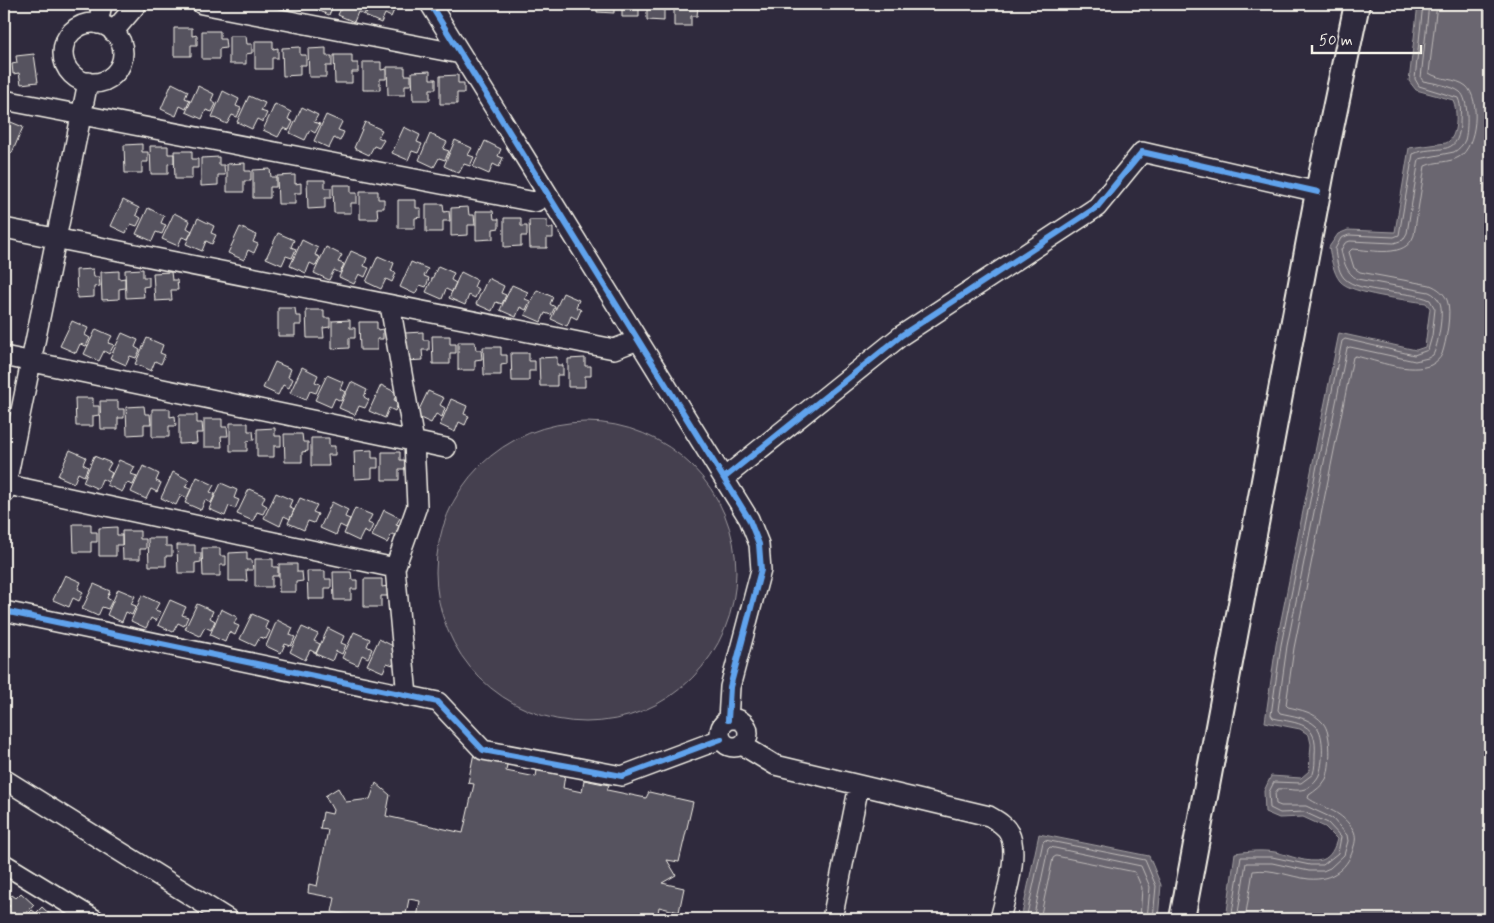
<svg xmlns="http://www.w3.org/2000/svg" width="1494" height="923" viewBox="0 0 1494 923" font-family="Mynerve,sans-serif">
<rect width="100%" height="100%" fill="#2f2a3d"/>
<filter id="ink" filterUnits="userSpaceOnUse"><feTurbulence type="fractalNoise" baseFrequency=".02" numOctaves="2"/><feDisplacementMap in="SourceGraphic" scale="10" xChannelSelector="R" yChannelSelector="G"/><feConvolveMatrix kernelMatrix="1 2 1 2 8 2 1 2 1" color-interpolation-filters="sRGB"/></filter>
<g filter="url(#ink)">
<path fill="#454050" stroke="#9c989c" d="M436 572a150 150 0 1 1 300 0a150 150 0 1 1-300 0Z"/>
<path fill="#6a6670" stroke="#a19ea0" d="M1418 4H1490V919H1226L1235 853C1248 851 1262 850 1275 852 1289 855 1307 864 1322 860 1331 857 1335 847 1337 839L1325 827 1303 817 1279 818 1265 812 1264 791 1271 776 1301 778 1309 771 1311 744 1309 735 1300 729 1265 722 1276 645 1339 333 1416 350 1425 347 1430 308 1426 303C1408 300 1350 294 1340 281 1333 272 1331 258 1329 247L1338 234 1348 230 1395 232 1409 148 1446 143C1458 138 1458 111 1453 100L1416 90 1409 81Z
M1039 834 1149 856 1161 885 1158 919H1021Z"/>
<g fill="none" stroke-linecap="round" stroke-linejoin="round">
<path stroke="#bdb9b8" stroke-width="1" d="M1026 919 1043 842 1045 840 1145 860 1156 886 1153 919
M1033 919 1048 849 1050 847 1141 866 1150 887 1147 919
M1040 919 1053 858 1056 856 1135 872 1142 888 1140 919
M1231 919 1241 857H1272L1310 865H1323L1338 853 1341 837 1328 823 1304 812 1280 813 1270 808 1269 792 1274 782 1301 783 1313 774C1315 768 1315 761 1315 755 1318 722 1299 724 1273 718L1271 715 1281 645 1342 341 1345 339 1414 355 1428 350 1432 336 1435 309 1430 300C1409 290 1359 294 1344 278 1338 271 1336 258 1335 249L1341 238 1349 235 1394 237 1399 235 1413 154C1436 144 1458 159 1460 125 1460 115 1462 107 1458 98L1419 86 1415 79 1423 4
M1237 919 1246 863H1272L1309 871H1323L1330 868 1344 855 1348 841 1347 835 1332 818 1306 806H1281L1276 804 1275 793 1278 789C1286 788 1297 792 1305 789 1310 787 1317 780 1319 775 1323 765 1325 734 1316 726 1306 717 1293 716 1280 713L1278 710 1287 646 1347 348 1350 347 1415 361 1428 358 1433 355C1438 346 1444 312 1440 303 1438 298 1434 294 1429 292L1357 279C1346 272 1344 263 1341 250L1345 243 1350 241 1394 243 1403 240 1407 233 1419 159 1454 152C1459 149 1463 145 1465 140 1468 130 1469 99 1460 92 1453 86 1433 83 1423 81L1421 78 1429 4
M1245 919 1253 871C1272 868 1290 877 1309 879 1332 881 1349 868 1354 846 1356 840 1356 833 1352 828 1339 809 1323 809 1308 798L1309 795C1315 791 1322 786 1326 779 1331 767 1332 733 1323 723 1314 712 1301 710 1288 707L1286 705 1294 648 1353 357 1356 356C1377 361 1410 374 1431 365 1436 362 1440 359 1442 354 1446 343 1452 311 1447 300 1444 293 1438 288 1430 285L1360 272 1354 268 1349 252 1352 249C1372 250 1406 259 1414 235L1425 166C1436 161 1449 163 1459 157 1477 147 1481 99 1466 86 1456 78 1439 80 1429 73L1437 4"/>
</g>
<path fill="#56525f" stroke="#f4f1e8" d="M291 4H306L303 10Z
M316 4H342L339 9 333 6 329 15 313 8Z
M343 4H363L368 6 364 15 358 12 354 22 338 15Z
M371 4H391L390 5 395 8 391 17 385 14 381 23 365 16Z
M597 4H614V13L597 12Z
M622 4H645V7L639 6V17H622Z
M647 4H671V10H664V21L647 20Z
M674 4H692V6H698L697 16H691V26H674Z
M174 28H192V36L197 35V45H191V56H174Z
M202 31H220V39H225L226 48 219 49V59H202Z
M229 36H246L247 44H252V53L246 54V64H229Z
M255 41H273V49L278 48V58H272V69H255Z
M4 47 8 75H4Z
M300 47V55H306V65H300V75L283 76 282 48Z
M326 48V56H332V66H326V77H309L308 49Z
M34 54 38 82 21 84 19 73 13 74 12 64 17 63 16 56Z
M334 55H352V63H358V72H352V83H335Z
M363 62H381V70L386 69V79H380V90H363Z
M387 67H405V75H411V85H405V95H388Z
M430 71V79H436V89H430V100H413L412 72Z
M458 75V83H464V93H457V104H440V76Z
M172 83 188 91 185 98 190 100 186 109 180 106 176 116 161 109Z
M198 86 214 94 211 101 216 104 212 112 206 110 202 119 186 112Z
M223 91 239 99 236 106 241 108 237 117 232 115 227 124 212 117Z
M249 96 265 103 261 111 267 113 263 122 257 119 252 129 237 122Z
M275 104 291 112 288 119 293 122 289 130 283 128 278 137 263 130Z
M302 107 318 115 314 122 320 124 315 133 310 130 305 140 290 133Z
M326 115 342 122 338 130 344 132 340 141 334 138 329 148 314 141Z
M6 120 23 127 12 153 4 150V127Z
M365 122 382 130 378 137 384 140 379 148 374 146 369 155 354 148Z
M404 127 420 135 417 142 422 144 418 153 412 151 408 160 392 153Z
M430 134 447 142 443 149 449 151 445 160 439 158 434 167 419 160Z
M455 140 472 148 468 155 474 157 470 166 464 164 459 173 444 166Z
M485 141 501 149 498 156 503 158 499 167 493 164 489 174 473 167Z
M142 144V152H148V162H142V173H125L124 145Z
M150 146H168V154H174V163L168 164V174H151Z
M174 151H192V159H198V168H192V179H175Z
M219 157V165H224L225 175H218V185L201 186V158Z
M245 163V171H251V181H244V192H227V164Z
M270 169 271 177H276V187H270V198H253V170Z
M295 175V184L301 183V193H295V204H278L277 176Z
M4 176H5L9 204 4 205Z
M307 180H325V188H331V198H325V208L308 209Z
M333 185H351V193H357V203H351V213H334Z
M360 191H378V199H384V208H377L378 219H360Z
M123 200 139 208 136 215 141 218 137 226 131 224 126 233 111 226Z
M398 200H416V208H421V217L415 218V228H398Z
M426 204H443L444 212 449 211 450 221H443V232H426Z
M468 207 469 215H474L475 225H468V235L451 236V208Z
M148 208 164 216 161 223 166 225 162 234 156 232 152 241 136 234Z
M476 211H493L494 219H499V228L493 229V239L476 240Z
M174 213 190 221 187 228 192 231 188 239 182 237 178 246 162 239Z
M198 218 214 226 211 233 216 235 212 244 206 241 202 251 186 244Z
M504 218H521V226H527V236H521V246L504 247Z
M529 220H547V228H553V238H547V248H530Z
M240 227 256 235 253 242 258 244 254 253 248 250 244 260 228 253Z
M278 233 294 240 291 247 296 249 292 258 286 256 282 265 266 258Z
M302 240 318 248 315 255 320 257 316 266 310 263 306 273 290 266Z
M326 247 342 255 338 262 344 264 340 273 334 270 329 280 314 273Z
M351 251 367 258 364 266 369 268 365 277 359 274 354 284 339 277Z
M378 256 394 263 391 271 396 273 392 282 386 279 381 289 366 282Z
M411 262 428 269 424 276 429 278 426 287 420 285 415 294 400 287Z
M438 266 454 273 451 280 456 283 452 292 446 289 442 299 426 292Z
M93 269 94 277H99L100 286 94 287V297L77 298 76 270Z
M143 269V277H149V286L143 287 144 297 126 298 125 270Z
M119 271V279L125 278V288L119 289V299L102 300 101 272Z
M171 272 172 280H177L178 290H171L172 300 155 301 153 273Z
M461 272 477 280 474 287 479 289 475 298 469 295 465 305 449 298Z
M488 278 504 286 501 293 506 295 502 304 496 302 492 311 476 304Z
M512 285 528 292 525 299 530 301 526 310 520 307 516 317 500 310Z
M537 290 553 297 550 304 555 307 551 315 545 313 541 322 525 315Z
M563 293 579 300 576 307 581 310 577 319 571 316 567 326 551 319Z
M278 308H295L296 316H301V325H295V336H278Z
M306 310H324V318H330V327L323 328 324 338H307Z
M350 320V328H355V338H349V348L332 349V321Z
M72 321 88 328 85 335 90 338 86 346 80 344 76 353 60 346Z
M359 322H377V330L383 329V339H377V350H360Z
M96 329 112 336 108 343 114 345 109 354 104 351 99 361 84 354Z
M423 332V340H429V350H422L423 360 406 361 405 333Z
M122 333 138 340 135 347 140 350 136 358 130 356 126 365 110 358Z
M432 336H450V344H456V353H450V364H433Z
M147 338 163 345 160 353 165 355 161 364 155 361 151 371 135 364Z
M458 342H475L476 350H481L482 359 475 360V370H458Z
M483 347H501V355H507V364L501 365V375H484Z
M511 353H529V361H535V371H529V381H512Z
M557 357V365H563V375H557V386H540L539 358Z
M585 358V366H591V376H585V387H568V359Z
M275 362 291 369 288 377 293 379 289 388 283 385 278 395 263 388Z
M302 367 318 375 315 382 320 384 316 393 310 391 306 400 290 393Z
M327 375 343 382 340 389 345 392 341 401 335 398 331 407 315 400Z
M351 382 367 390 364 397 369 400 365 408 359 406 355 415 339 408Z
M381 385 397 393 394 400 399 402 395 411 389 408 385 418 369 411Z
M428 391 444 398 440 405 445 408 442 417 436 414 431 423 416 416Z
M75 398H93V406H99V415L93 416V426H76Z
M451 399 467 406 464 414 469 416 465 425 459 422 455 432 440 425Z
M100 401H118V409H124V418H118V429H101Z
M144 406 145 414H150L151 424H144V434L127 435 126 407Z
M152 409H170V417L175 416 176 426H169V437H152Z
M179 415H197V423H202L203 433H196L197 443 179 444Z
M204 419H222V427H227L228 436H221L222 447H204Z
M230 423H248V431H253L254 440 247 441V451H230Z
M275 428V436H281V446H274V457H257V429Z
M284 434H302L303 442H308V451L302 452V462H285Z
M311 438H329V446H335V455H328L329 466H311Z
M70 450 86 457 83 464 88 467 84 476 78 473 74 483 58 476Z
M372 450V458H378V468H372V478L355 479 354 451Z
M382 452H400V460H406V469H399V480H382Z
M94 456 111 463 107 470 112 473 108 482 102 479 98 489 83 482Z
M119 460 135 467 131 474 137 476 133 485 127 483 122 492 107 485Z
M143 466 159 474 156 481 161 483 157 492 151 489 146 499 131 492Z
M173 472 189 480 185 487 191 489 187 498 181 495 176 505 161 498Z
M197 477 214 485 210 492 215 494 211 503 205 500 201 510 185 503Z
M221 483 237 490 234 498 239 500 235 509 229 506 225 516 209 509Z
M249 489 265 496 262 503 267 506 263 514 257 512 253 521 237 514Z
M276 493 292 500 289 507 294 510 290 519 284 516 280 526 264 518Z
M300 498 317 505 313 512 318 514 314 523 308 521 304 530 288 523Z
M332 502 348 510 345 517 350 519 346 528 340 525 336 535 320 528Z
M355 508 372 515 368 523 373 525 369 534 364 531 359 541 344 534Z
M384 510 400 518 396 525 402 527 398 536 392 534 387 543 372 536Z
M73 524H91V532H97V542H91V552H74Z
M117 527V535H122V545H116V556H99V528Z
M122 531H140V539H146V549H140V559H123Z
M148 538H166V546H172V556H166V566H149Z
M177 545H195V553H201V562L195 563V573H178Z
M202 548H220V556H226V565H220V576H203Z
M247 552V560H252L253 570H246L247 581H229V553Z
M255 559H273V567H278V576H272V587H255Z
M279 564H297V572H302L303 581 296 582V592H279Z
M307 571H325V579H331V588H325V599H308Z
M333 572H351L352 580H357V589H351V600H334Z
M65 575 81 582 78 589 83 592 79 601 73 598 69 607 53 600Z
M364 579H382V587L388 586V596H381V607H364Z
M94 584 110 591 107 598 112 601 108 609 102 607 98 616 82 609Z
M118 589 135 596 131 604 136 606 132 615 126 612 122 622 107 615Z
M142 595 159 603 155 610 161 612 156 621 151 618 146 628 131 621Z
M170 600 186 607 182 615 188 617 184 626 178 623 173 632 158 625Z
M197 604 213 611 210 618 215 621 211 630 205 627 200 636 185 629Z
M221 609 237 617 234 624 239 626 235 635 229 632 225 642 210 635Z
M252 614 268 621 265 628 270 631 266 639 260 637 255 646 240 639Z
M277 620 293 628 290 635 295 637 291 646 285 644 281 653 266 646Z
M302 627 318 634 314 641 320 644 316 653 310 650 305 660 290 652Z
M328 628 344 636 341 643 346 645 342 654 336 651 332 661 316 654Z
M354 632 370 639 367 646 372 649 368 658 362 655 358 665 342 658Z
M379 639 395 647 392 654 397 656 393 665 387 663 383 672 367 665Z
M474 753 508 760 506 771 536 777 537 770 565 775 563 788 582 792 584 780 609 785 607 790 646 798 649 792 693 802 679 862 667 860 676 875 662 883 684 888 679 912 659 907 657 919H425L417 918 420 901 409 899 405 919H369L332 912 335 898 308 893 309 884 317 886 328 830 320 829 323 812 332 814 333 810 325 796 338 788 346 802 370 799 376 783 390 795 386 816 463 833 474 784 468 783Z
M21 893 34 905 21 919H9L4 915V912L10 906 5 902 12 895 16 898Z
M42 907 55 919H28L25 917 32 910 36 913Z"/>
<g fill="none" stroke-linecap="round" stroke-linejoin="round">
<g stroke="#f4f1e8" stroke-width="22">
<path id="minor" d="M202 4 461 54
M430 4 749 519 759 544 761 570 730 687 728 720
M63 53a30 30 0 1 1 60 0a30 30 0 1 1-60 0Z
M98 24 102 4
M113 32 137 4
M4 100 535 202 548 195
M4 228 614 349 638 340
M390 305 414 442 417 506 395 568 407 696
M4 356 446 448
M724 478 902 335 1097 207 1142 152 1318 192
M4 484 395 568
M4 494 88 82
M4 611 438 702 483 750 622 776 721 739
M720 733a14 14 0 1 1 28 0a14 14 0 1 1-28 0Z
M742 745 775 765 989 816C997 821 1005 825 1009 833 1020 854 1005 897 1000 919
M4 779 228 919
M4 864 94 919
M832 919 859 785"/>
</g>
<g stroke="#f4f1e8" stroke-width="28">
<path id="major" d="M1182 919 1322 171 1357 4"/>
</g>
<use href="#minor" stroke="#2f2a3d" stroke-width="19"/>
<use href="#major" stroke="#2f2a3d" stroke-width="24"/>
<g stroke="#2f2a3d" stroke-width="9">
<path id="cycleway" d="M430 4 749 519 759 544 761 570 730 687 728 720
M724 478 902 335 1097 207 1142 152 1318 192
M4 611 438 702 483 750 622 776 721 739"/>
</g>
<use href="#cycleway" stroke="#60a3ed" stroke-width="6"/>
</g>
</g>
<rect width="1494" height="923" fill="none" stroke="#2f2a3d" stroke-width="20"/>
<rect x="10" y="10" width="1474" height="903" fill="none" stroke="#f4f1e8" stroke-width="2" filter="url(#ink)"/>
<path d="M1312 45v8h109v-8" fill="none" stroke="#f4f1e8" stroke-width="2.5"/>
<text x="1319" y="45" font-size="15" fill="#f4f1e8" stroke="#2f2a3d" stroke-width="4" paint-order="stroke">50 m</text>
</svg>
